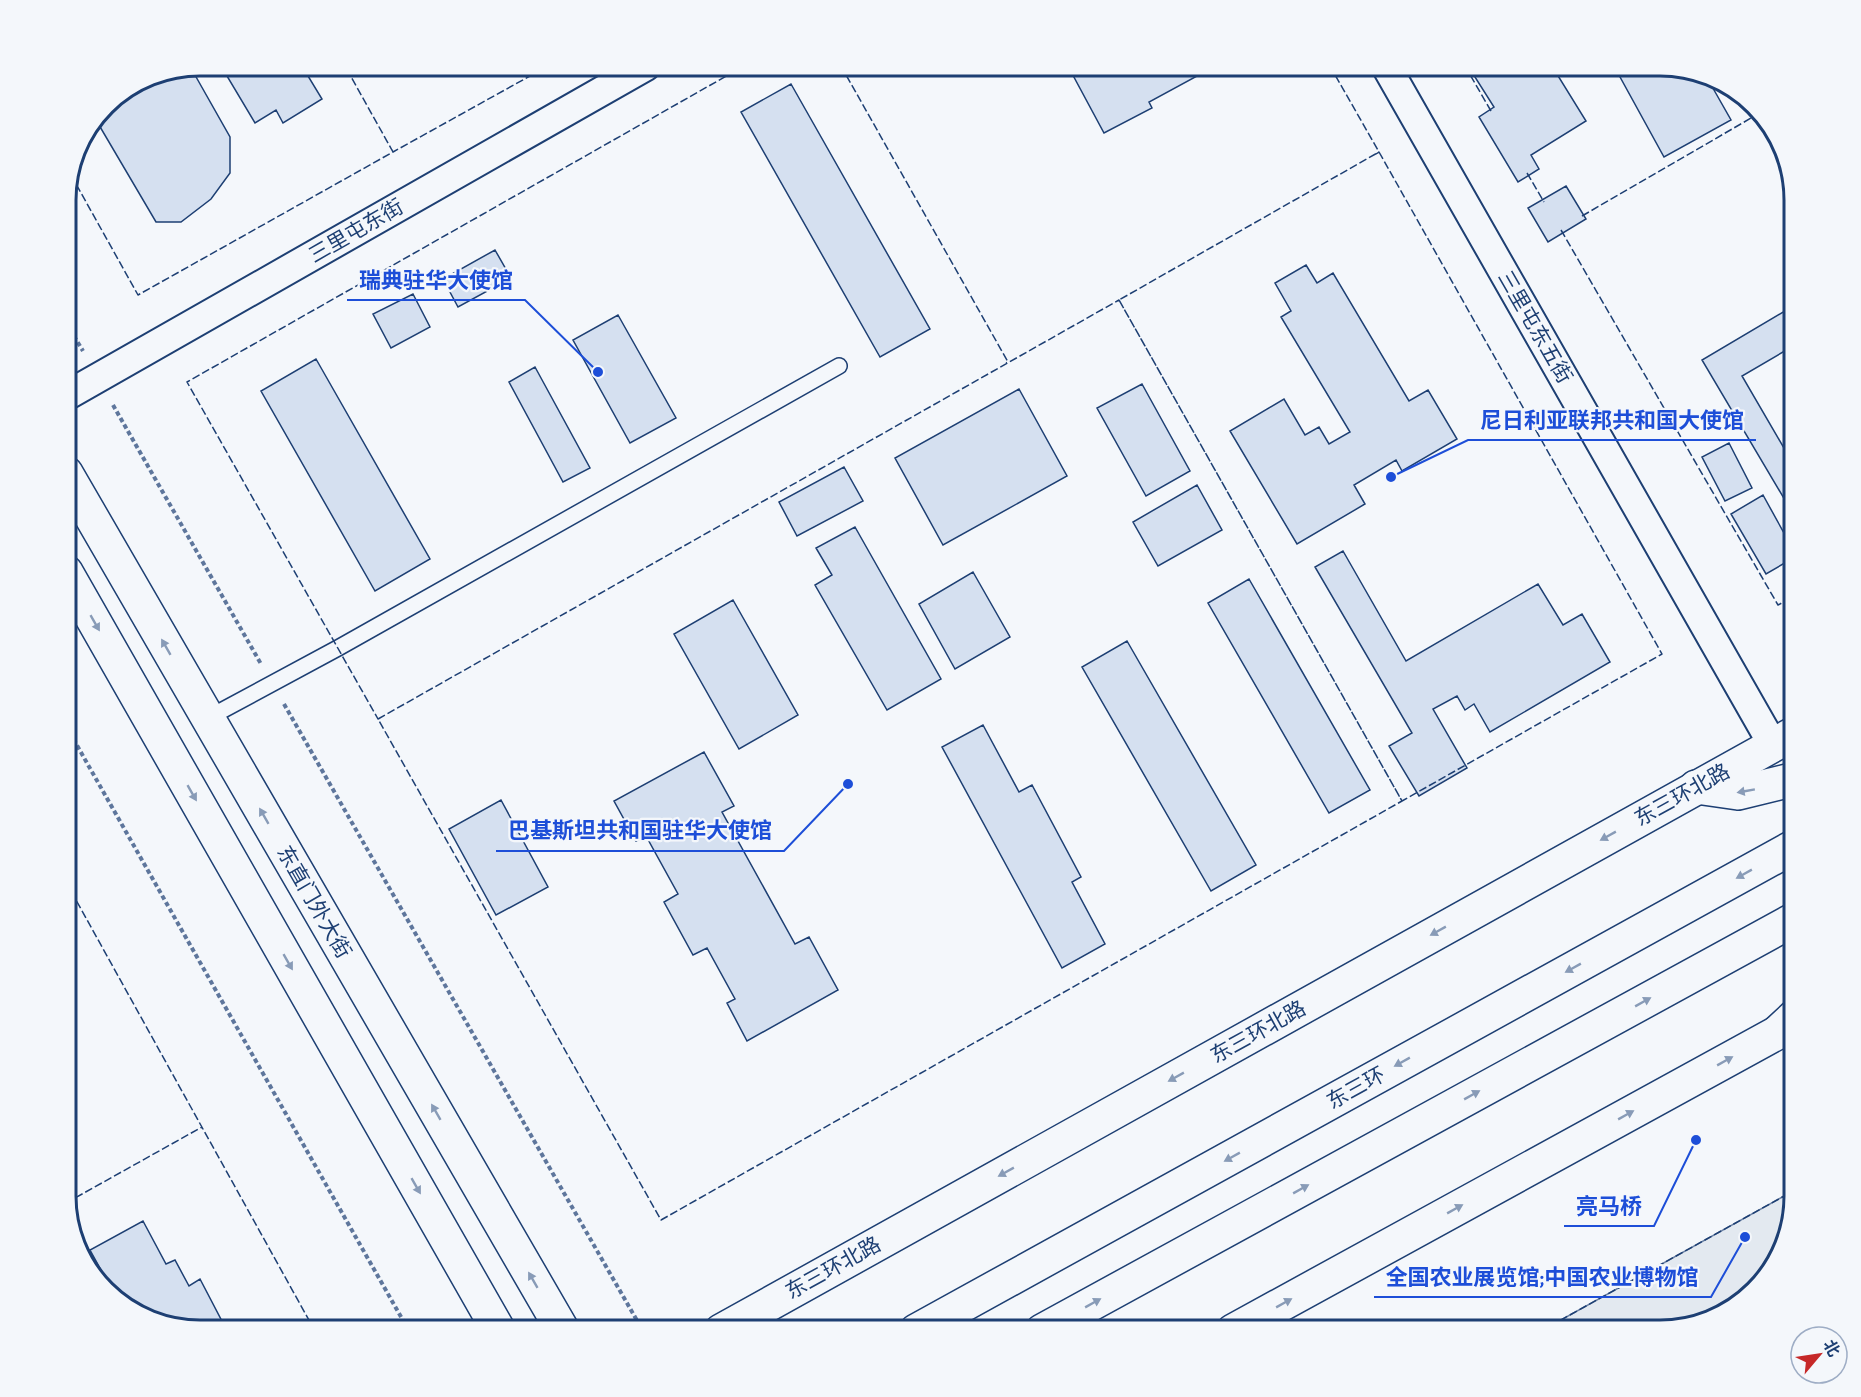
<svg xmlns="http://www.w3.org/2000/svg" width="1861" height="1397" viewBox="0 0 1861 1397" font-family="'Alegreya Sans','Noto Sans SC',sans-serif">
<rect width="100%" height="100%" fill="#f4f7fb"/>
<path fill="#e3e9f0" stroke="#687fa3" stroke-width="1.5" d="M1795 1190V1196L1767 1278 1719 1317 1660 1331H1541Z"/>
<path fill="#d5e0f0" stroke="#1d3f73" stroke-width="1.5" d="M221 66H302L322 99 283 123 276 110 255 123Z
M1068 66H1194L1199 75 1149 102 1152 108 1104 133Z
M1468 66H1552L1586 121 1531 155 1539 169 1518 182 1479 117 1494 107Z
M1614 66H1660L1710 83 1731 120 1664 157Z
M191 68 230 137V173L211 199 181 222H156L96 120 112 100 150 76Z
M791 84 930 329 880 357 741 112Z
M1566 186 1586 219 1548 242 1528 208Z
M495 250 511 278 458 307 443 279Z
M1306 265 1317 283 1333 273 1409 401 1428 390 1457 439 1402 471 1396 460 1354 485 1365 504 1297 544 1230 431 1284 399 1305 435 1319 427 1329 444 1350 432 1281 317 1291 311 1275 283Z
M413 294 430 327 391 348 373 314Z
M1795 305V345L1742 376 1795 467V517L1702 360Z
M618 315 676 418 630 443 573 340Z
M316 359 430 559 375 591 261 391Z
M535 367 590 468 563 482 509 382Z
M1142 384 1190 471 1146 496 1097 408Z
M1019 389 1067 476 943 545 895 458Z
M1729 443 1752 488 1725 501 1702 457Z
M844 467 863 501 797 536 779 502Z
M1197 485 1222 530 1158 566 1133 522Z
M1763 495 1795 553V557L1766 574 1731 514Z
M855 527 941 679 887 710 815 585 832 575 816 548Z
M1343 551 1406 661 1538 584 1563 625 1582 614 1610 662 1490 732 1474 704 1465 710 1457 696 1433 709 1467 768 1419 796 1389 746 1412 733 1315 567Z
M973 572 1010 637 955 669 919 604Z
M1249 579 1370 790 1329 813 1208 603Z
M733 600 798 715 739 749 674 634Z
M1127 641 1256 865 1211 891 1082 667Z
M983 725 1019 792 1032 785 1081 877 1072 882 1105 944 1062 968 942 747Z
M704 752 734 806 722 812 795 944 809 937 838 990 747 1041 727 1003 735 999 707 948 693 955 664 902 678 894 646 836 636 841 614 801Z
M501 800 548 887 496 915 449 829Z
M143 1221 166 1264 175 1260 189 1286 200 1279 225 1327 217 1331H201L119 1303 90 1250Z"/>
<g fill="none" stroke-linecap="round" stroke-linejoin="round">
<g stroke="#1d3f73" stroke-width="18">
<path id="lane" d="M208 718 338 648 839 366"/>
</g>
<g stroke="#1d3f73" stroke-width="32">
<path id="street" d="M1386 66 1773 745
M66 396 646 66"/>
</g>
<g stroke="#1d3f73" stroke-width="36">
<path id="secondary" d="M66 473 563 1331
M66 572 499 1331
M721 1331 1795 733
M1233 1331 1795 1023"/>
</g>
<g stroke="#1d3f73" stroke-width="36">
<path id="highway" d="M1696 787 1738 793 1795 779
M1779 1031 1795 1016
M916 1331 1795 846
M1042 1331 1795 919"/>
</g>
<path stroke="#5e769c" stroke-width="4" stroke-dasharray="4.5 3" stroke-linecap="butt" d="M66 323 83 351
M113 405 261 664
M284 704 643 1331
M66 726 409 1331"/>
<use href="#lane" stroke="#f4f7fb" stroke-width="15"/>
<use href="#street" stroke="#f4f7fb" stroke-width="28"/>
<use href="#secondary" stroke="#f4f7fb" stroke-width="33"/>
<use href="#highway" stroke="#f4f7fb" stroke-width="33"/>
<path stroke="#1d3f73" stroke-width="1.5" stroke-dasharray="8 3" stroke-linecap="butt" d="M841 66 1008 362 1006 363
M1330 66 1379 152 1376 154
M1465 66 1491 111
M392 150 393 152 548 66
M1379 152 1662 654 1402 801 1119 300Z
M1527 173 1544 202
M71 175 138 295 393 152 345 66
M1582 216 1758 114
M1561 230 1778 605 1795 596
M1119 300 1402 801 661 1220 378 719Z
M380 718 378 719 187 382 744 66
M66 882 315 1331
M66 1203 202 1127
M1541 1331 1795 1190"/>
</g>
<defs><path id="oneway-solid" d="M-6-.8H1V-3.2L6.5 0L1 3.2V.8H-6Z" transform="scale(1.5)"/></defs>
<g fill="#889bb7">
<use href="#oneway-solid" transform="translate(95 623) rotate(60)"/>
<use href="#oneway-solid" transform="translate(166 647) rotate(-120)"/>
<use href="#oneway-solid" transform="translate(1746 791) rotate(170)"/>
<use href="#oneway-solid" transform="translate(192 793) rotate(60)"/>
<use href="#oneway-solid" transform="translate(264 816) rotate(-120)"/>
<use href="#oneway-solid" transform="translate(1608 836) rotate(151)"/>
<use href="#oneway-solid" transform="translate(1744 874) rotate(151)"/>
<use href="#oneway-solid" transform="translate(1438 931) rotate(151)"/>
<use href="#oneway-solid" transform="translate(288 962) rotate(60)"/>
<use href="#oneway-solid" transform="translate(1573 968) rotate(151)"/>
<use href="#oneway-solid" transform="translate(1643 1002) rotate(-29)"/>
<use href="#oneway-solid" transform="translate(1725 1061) rotate(-29)"/>
<use href="#oneway-solid" transform="translate(1402 1062) rotate(151)"/>
<use href="#oneway-solid" transform="translate(1176 1077) rotate(151)"/>
<use href="#oneway-solid" transform="translate(1472 1095) rotate(-29)"/>
<use href="#oneway-solid" transform="translate(436 1112) rotate(-120)"/>
<use href="#oneway-solid" transform="translate(1626 1115) rotate(-29)"/>
<use href="#oneway-solid" transform="translate(1232 1157) rotate(151)"/>
<use href="#oneway-solid" transform="translate(1006 1172) rotate(151)"/>
<use href="#oneway-solid" transform="translate(416 1186) rotate(60)"/>
<use href="#oneway-solid" transform="translate(1301 1189) rotate(-29)"/>
<use href="#oneway-solid" transform="translate(1455 1209) rotate(-29)"/>
<use href="#oneway-solid" transform="translate(533 1280) rotate(-120)"/>
<use href="#oneway-solid" transform="translate(1093 1303) rotate(-29)"/>
<use href="#oneway-solid" transform="translate(1284 1303) rotate(-29)"/>
</g>
<g text-anchor="middle" stroke-width="4.5" stroke-linejoin="round" paint-order="stroke">
<g font-size="21" fill="#1d3f73" stroke="#f4f7fb">
<text transform="translate(356 231) rotate(-30)" y="7">三里屯东街</text>
<text transform="translate(1535 327) rotate(60)" y="7">三里屯东五街</text>
<text transform="translate(1682 795) rotate(-29)" y="7">东三环北路</text>
<text transform="translate(314 902) rotate(60)" y="7">东直门外大街</text>
<text transform="translate(1258 1032) rotate(-29)" y="7">东三环北路</text>
<text transform="translate(1356 1088) rotate(-29)" y="7">东三环</text>
<text transform="translate(833 1268) rotate(-29)" y="7">东三环北路</text>
</g>
</g>
<path d="M0 0H1861V1397H0ZM200 76H1660A124 124 0 0 1 1784 200V1196A124 124 0 0 1 1660 1320H200A124 124 0 0 1 76 1196V200A124 124 0 0 1 200 76Z" fill="#f4f7fb" fill-rule="evenodd"/>
<path fill="none" stroke="#1d3f73" stroke-width="3" d="M200 76H1660A124 124 0 0 1 1784 200V1196A124 124 0 0 1 1660 1320H200A124 124 0 0 1 76 1196V200A124 124 0 0 1 200 76Z"/>
<path fill="none" stroke="#1d4ed8" stroke-width="2" d="M598 372L525 300H347M1391 477L1468 440H1756M848 784L784 851H496M1696 1140L1654 1226H1564M1745 1237L1711 1297H1374"/>
<g fill="#1d4ed8" stroke="#f4f7fb" stroke-width="2">
<circle cx="598" cy="372" r="6"/>
<circle cx="1391" cy="477" r="6"/>
<circle cx="848" cy="784" r="6"/>
<circle cx="1696" cy="1140" r="6"/>
<circle cx="1745" cy="1237" r="6"/>
</g>
<g font-size="22" text-anchor="middle" font-weight="bold" fill="#1d4ed8" stroke="#f4f7fb" stroke-width="4.5" stroke-linejoin="round" paint-order="stroke">
<text x="436" y="288">瑞典驻华大使馆</text>
<text x="1612" y="428">尼日利亚联邦共和国大使馆</text>
<text x="640" y="838">巴基斯坦共和国驻华大使馆</text>
<text x="1609" y="1214">亮马桥</text>
<text x="1542" y="1285">全国农业展览馆;中国农业博物馆</text>
</g>
<g transform="translate(1819 1355) rotate(61)"><circle r="28" fill="#f4f7fb" stroke="#9eadc5" stroke-width="1.5"/>
<path d="M0-4.5L10 22L0 15L-10 22Z" fill="#c62828"/>
<text y="-9" font-size="16" font-weight="bold" text-anchor="middle" fill="#1d3f73">北</text>
</g>
</svg>
